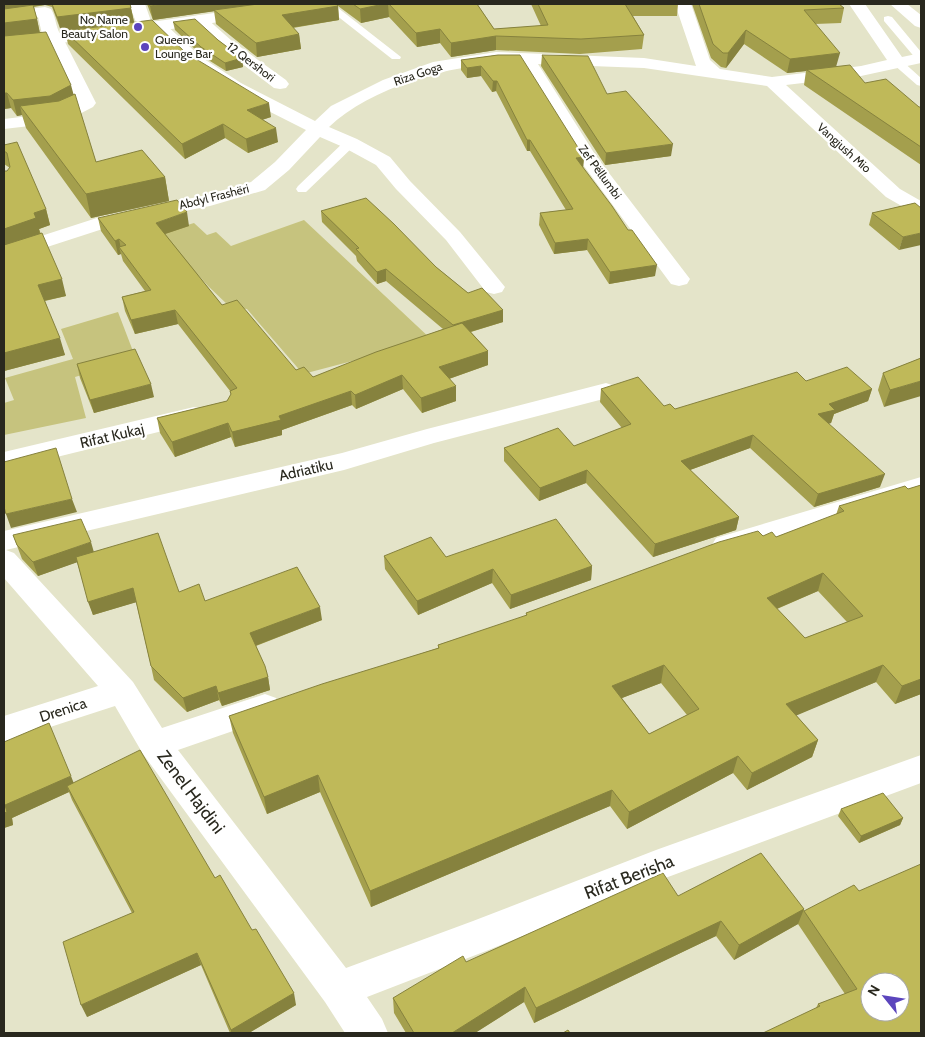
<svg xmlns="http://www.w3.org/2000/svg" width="925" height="1037" viewBox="0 0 925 1037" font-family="Cabin,sans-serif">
<rect width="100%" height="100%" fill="#e4e4c9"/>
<path fill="#c6c37e" d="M304 220 432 340 303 374 247 309 230 307 207 285 161 233 194 223 207 235 216 232 231 246Z
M118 312 136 359 75 377 86 418 4 435V403L14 400 5 378 73 359 61 329Z"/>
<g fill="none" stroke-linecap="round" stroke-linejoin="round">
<path fill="#fff" fill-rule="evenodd" d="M322 4H333L401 57 400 59H392Z
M888 16 892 17 921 52V61L917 60 884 21V17Z
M897 59 901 60 921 78V86L917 85 893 64 892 62Z
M350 139 354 140 356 143 354 146 306 192H298L296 189 298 186 346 140Z"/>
<path fill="#fff" fill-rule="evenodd" d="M129 4H145L152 24 158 21 164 23 201 57 241 83 315 121 331 106 383 80 433 62 496 52 644 58 696 66 675 4H691L710 60 720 69 772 77 861 66 887 60 849 4H865L902 57 921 53V63L861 76 786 85 900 189 921 201V213L912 212 886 197 767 86 644 68 538 64 596 156 690 279 687 284 679 286 671 284 578 158 521 63C461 61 373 85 329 127L357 139 390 157 410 181 460 232 505 287 502 292 494 294 486 292 446 240 396 189 376 165 343 147 320 137 289 170 265 190 210 206 115 225 4 261V248L103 216 207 195 251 182 275 162 306 130 229 91 189 65 152 29 145 32 139 30Z
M890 4H907L921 15V28L915 26Z
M45 7 51 9C57 19 55 29 63 38L96 103 93 107 64 122 4 129V119L54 113 77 101 49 42 43 38 38 17 4 22V12Z
M199 15 205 17 232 41 286 80 289 84 286 88 280 89 274 88 220 47 191 20 193 17Z
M606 383 615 386 618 391 615 396 434 443 344 470 6 550 14 553 133 682 162 728 265 694 276 698 281 707 276 716 178 750 346 968 473 921 656 850 921 755V783L668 877 486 951 367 997 382 1019 388 1033H345L325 1002 143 754 115 706 4 742V716L98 686 4 578V531L342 453 427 429Z
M194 407 203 409 207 415 203 421 4 470V452Z
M921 477V495L726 555 716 552 712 545 716 538Z"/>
<path fill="#fff" fill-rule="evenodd" d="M276 4H314L311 7 306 9 158 31 4 50V40L158 21Z"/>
</g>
<path fill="#a49f4d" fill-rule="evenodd" d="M4 4H130L134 22 61 31 52 7 45 5 34 7 40 33 73 94 96 162 165 177 169 201 91 218 26 128 22 115 17 116 11 108 4 109Z
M147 4H477L494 29 541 26 531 4H678L677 16H633L644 35 642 49 580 54 496 50 451 57 440 43 417 47 389 17 361 23 338 6 339 20 293 28 299 34 301 49 257 57 216 24 214 11 153 20Z
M692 4H839L844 8 841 23 815 24 836 66 865 83 919 107H921V165L804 85 806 71 787 73 744 44 726 68 721 67 711 58Z
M173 22 218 40 242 58 243 67 226 71 202 56 175 30Z
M65 31 186 53 271 117 262 120 278 142 248 153 225 138 185 159 68 44Z
M498 55 584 157 583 168 655 276 609 284 587 250 554 254 539 225 540 213 566 210 530 151H527L496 91 492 92 481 76 467 78 461 70V60Z
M542 55 607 94 671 156 605 165 541 66Z
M4 145 46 209 50 225 39 229 66 296 45 301 65 355 4 371V171H7L10 168 4 164Z
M915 203 899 250 869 225 872 213Z
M321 211 436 267 468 293 503 310V322L471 332 488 351V365L449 379 456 401 422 413 403 389 356 409 352 405 282 430V435L235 447 231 437 175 457 160 433 157 418 227 401 231 395 230 391 178 324 135 334 125 311 122 297 145 291 123 261 121 254 118 255 101 231 98 218 189 226 165 234 222 305 296 370 313 377 443 329 386 281 377 284 357 261 356 256 322 222Z
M921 358 884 407 878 390 883 373Z
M77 364 154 397 94 413 80 378Z
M806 381 872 389 868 401 834 414 831 423 828 424 880 487 814 507 750 448 690 470 739 517 736 530 653 557 586 483 539 501 504 461V448L574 446 622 428 600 402 601 389 675 409Z
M921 485V694L895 704 876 682 796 715 818 740 812 757 747 790 733 773 627 829 610 806 371 907 320 792 267 814 233 733 229 716 438 648V645L526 616V613L763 536 776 537 836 515 839 506 908 489ZM818 591 847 622 805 638 777 609ZM661 683 687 715 649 734 622 698Z
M13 535 94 552 179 592 205 601 322 620 256 646 268 677 270 690 222 706 219 700 187 712 154 680 151 666 136 602 93 615 77 562 38 576 22 559Z
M384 556 446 557 592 566 591 580 510 609 492 583 418 615 385 569Z
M4 742 74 783 215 878 296 1005 249 1033H230L201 965 87 1017 132 913 72 800 69 792 12 818 13 825 4 828Z
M841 809 903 818 900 825 859 843 838 816Z
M678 896 804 909V911L921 1033 816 1008 818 1004 845 994 798 924 734 960 716 936 534 1023 524 1002 475 1033H406L394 1013 393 998 466 962Z"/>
<path fill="#86823e" d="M4 4H44L45 5 4 10Z
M164 4H265L153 20 150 6Z
M384 4H388L389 17 361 23 360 9Z
M338 6 339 20 283 29 282 15Z
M131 8 134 22 61 31 57 17Z
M37 19 40 34 4 38V23Z
M440 29V43L417 47 416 33Z
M746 30 744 44 726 68 728 53Z
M299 34 301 49 257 57 256 43Z
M496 36V50L451 57V43Z
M840 53 836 67 807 70 806 71 787 73 790 59Z
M242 58 243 67 226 71 225 63Z
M481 66V76L467 78V68Z
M493 81H497L496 91 492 92Z
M71 85 75 100 20 106 22 115 17 116 13 100Z
M4 93H7L11 108 4 109Z
M269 103 271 117 248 124 247 110Z
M223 124 225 138 185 159 182 144Z
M276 128 278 142 248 153 246 139Z
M527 140H530V151H527Z
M673 144 671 156 605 165 606 153Z
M584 157 583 168 576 158Z
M165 177 169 201 91 218 86 194Z
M46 209 50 225 39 229 40 234 4 246V229L34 213Z
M187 212 189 226 159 236 156 223Z
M921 233V245L899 250 903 237Z
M119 239 121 249 119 247 121 254 118 255 115 241Z
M588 239 587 250 554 254 555 243Z
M657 265 655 276 609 284 610 272Z
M386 269V281L377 284V272Z
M62 279 66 296 43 301 38 285Z
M175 310 178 324 135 334 131 320Z
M503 310V322L453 337V325Z
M60 338 65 355 4 371V353Z
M488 351V365L440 382 439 367Z
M402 375 403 389 356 409 355 395Z
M921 381V396L884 407 890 390Z
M151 384 154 397 94 413 90 400Z
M456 386V401L422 413 421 398Z
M872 389 868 401 834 414 831 423 815 427 818 414 829 404Z
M351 391 352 405 282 430V435L235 447 232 432Z
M228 423 231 437 175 457 172 442Z
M753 435 750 448 679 474 681 461Z
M587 470 586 483 539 501 540 488Z
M885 474 880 487 814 507 818 494Z
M72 499 77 512 11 528 6 514Z
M739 517 736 530 653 557 655 544Z
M91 542 95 556 38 576 33 562Z
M592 566 591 580 510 609 511 595Z
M493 569 492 583 418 615 417 601Z
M823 573 818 591 762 615 767 598Z
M133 588 137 602 93 615 88 602Z
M320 607 322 620 252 647 250 633Z
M664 665 661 683 609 703 612 686Z
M883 665 876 682 781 722 786 704Z
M268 677 270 690 222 706 218 693Z
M921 679V694L895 704 902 686Z
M216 686 219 700 187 712 183 698Z
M818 740 812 757 747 790 752 773Z
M738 756 733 773 627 829 629 812Z
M318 775 320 792 267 814 264 797Z
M71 776 76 789 67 786 69 792 12 818 13 825 4 828V813L5 805Z
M612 790 610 806 371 907 370 891Z
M903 818 900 825 859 843 861 836Z
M804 909 798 924 734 960 739 945Z
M721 921 716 936 534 1023 536 1008Z
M197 953 201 965 87 1017 81 1005Z
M525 987 524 1002 475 1033H452Z
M294 993 296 1005 249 1033H231V1030Z"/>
<path fill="#bfb959" stroke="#86823e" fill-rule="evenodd" d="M52 4H130L131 8 57 17Z
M149 4H164L150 6Z
M258 4H336L338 6 282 15 299 34 256 43 214 10Z
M353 4H384L360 9Z
M389 4H477L494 29 548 25 538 4H625L644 35 581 39 496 36 451 43 440 29 416 33Z
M699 4H839L844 8 804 10 840 53 790 59 746 30 728 53H723L713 44Z
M33 5 37 19 4 23V9Z
M195 19 218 40 242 58 225 63 201 47 173 22Z
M152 20 186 53 269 103 247 110 276 128 246 139 223 124 182 144 65 31Z
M46 32 71 85 50 96 13 100 7 93H4V36Z
M498 55H520L584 157 576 158 612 206 628 230H632L657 265 610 272 588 239 555 243 540 213 573 209 530 140H527L497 81H493L481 66 467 68 461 60Z
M542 55 588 56 607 94 626 91 673 144 606 153Z
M850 65 865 83 886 79 919 107H921V147L807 70Z
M75 94 96 162 142 150 165 177 86 194 20 106 59 101Z
M17 142 46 209 34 213 36 218 4 229V171H7L10 167 7 153 4 151V145Z
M366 198 394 224 436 267 468 293 482 288 503 310 453 325 386 269 377 272 356 249 359 248 321 211Z
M177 200 187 212 156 223 222 305 237 300 296 370 304 367 313 377 376 352 462 323 488 351 439 367 456 386 421 398 402 375 355 395 351 391 279 416 281 420 232 432 228 423 172 442 157 418 227 401 231 394 230 391 237 388 175 310 131 320 122 297 151 290 119 247 126 245 119 239 115 241 98 218Z
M915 203 921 208V233L903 237 872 213Z
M42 233 62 279 38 285 60 338 4 353V245Z
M135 349 151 384 90 400 77 364Z
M921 358V381L890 390 883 373Z
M847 367 872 389 829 404 835 410 818 414 885 474 818 494 753 435 681 461 739 517 655 544 587 470 540 488 504 448 558 428 574 446 631 424 601 389 638 377 664 406 670 404 675 409 797 372 806 381Z
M56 448 72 499 6 514 4 507V462Z
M921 485V679L902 686 883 665 786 704 818 740 752 773 738 756 629 812 612 790 370 891 318 775 264 797 229 716 322 684 439 648 438 645 527 615 526 613 719 542 758 531 763 536 772 532 776 537 844 511 839 506 905 486 908 489ZM823 573 863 616 805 638 767 598ZM664 665 699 709 649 734 612 686Z
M81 519 91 542 33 562 17 545 13 535Z
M556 519 592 566 511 595 493 569 417 601 384 556 431 537 446 557Z
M158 533 179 592 199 584 205 601 297 567 320 607 250 633 265 666 268 677 218 693 216 686 183 698 151 666 133 588 88 602 76 557Z
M49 723 71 776 5 805 7 812 4 813V742Z
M140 750 215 878 220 875 252 930 256 929 294 993 231 1030 197 953 81 1005 63 942 134 912 67 786Z
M883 793 903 818 861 836 841 809Z
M761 853 804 909 739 945 721 921 536 1008 525 987 452 1033H414L393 998 463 956 466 962 663 873 678 896Z
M921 864V1033H763L820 1006 818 1004 857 989 804 911 854 885 859 891ZM870 982H900V1012H870Z
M568 1030 570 1033H563Z"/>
<g fill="#5b45bd" stroke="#fff" stroke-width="2">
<circle cx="138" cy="27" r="5"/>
<circle cx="145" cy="47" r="5"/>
</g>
<g text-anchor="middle" stroke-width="4.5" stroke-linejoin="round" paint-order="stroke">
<g font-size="12" fill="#29281e" stroke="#fff" text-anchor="end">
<text x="128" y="24">No Name<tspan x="128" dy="14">Beauty Salon</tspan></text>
<text x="155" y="44" text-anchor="start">Queens<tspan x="155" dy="14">Lounge Bar</tspan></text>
</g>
<g font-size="12" fill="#29281e" stroke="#fff">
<text transform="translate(251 62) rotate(37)" y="4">12 Qershori</text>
<text transform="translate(418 74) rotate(-19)" y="4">Riza Goga</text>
<text transform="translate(844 148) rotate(42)" y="4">Vangjush Mio</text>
<text transform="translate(600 172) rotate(54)" y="4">Zef Pëllumbi</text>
<text transform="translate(214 197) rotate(-14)" y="4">Abdyl Frashëri</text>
</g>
<g font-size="15" fill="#29281e" stroke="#fff">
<text transform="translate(112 436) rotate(-13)" y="5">Rifat Kukaj</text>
<text transform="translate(306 470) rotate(-13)" y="5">Adriatiku</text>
<text transform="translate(63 710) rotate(-18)" y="5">Drenica</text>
</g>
<g font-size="18" fill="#29281e" stroke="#fff">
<text transform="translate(191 792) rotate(53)" y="6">Zenel Hajdini</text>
<text transform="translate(629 877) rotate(-21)" y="6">Rifat Berisha</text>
</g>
</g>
<rect width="925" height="1037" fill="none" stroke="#29281e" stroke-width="10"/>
<g transform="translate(885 997) rotate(300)"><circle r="24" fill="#ffffff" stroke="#a9a9a5"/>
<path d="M0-4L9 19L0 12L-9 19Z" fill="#5b45bd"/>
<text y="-8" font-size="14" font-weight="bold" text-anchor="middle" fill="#29281e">N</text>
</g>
</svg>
